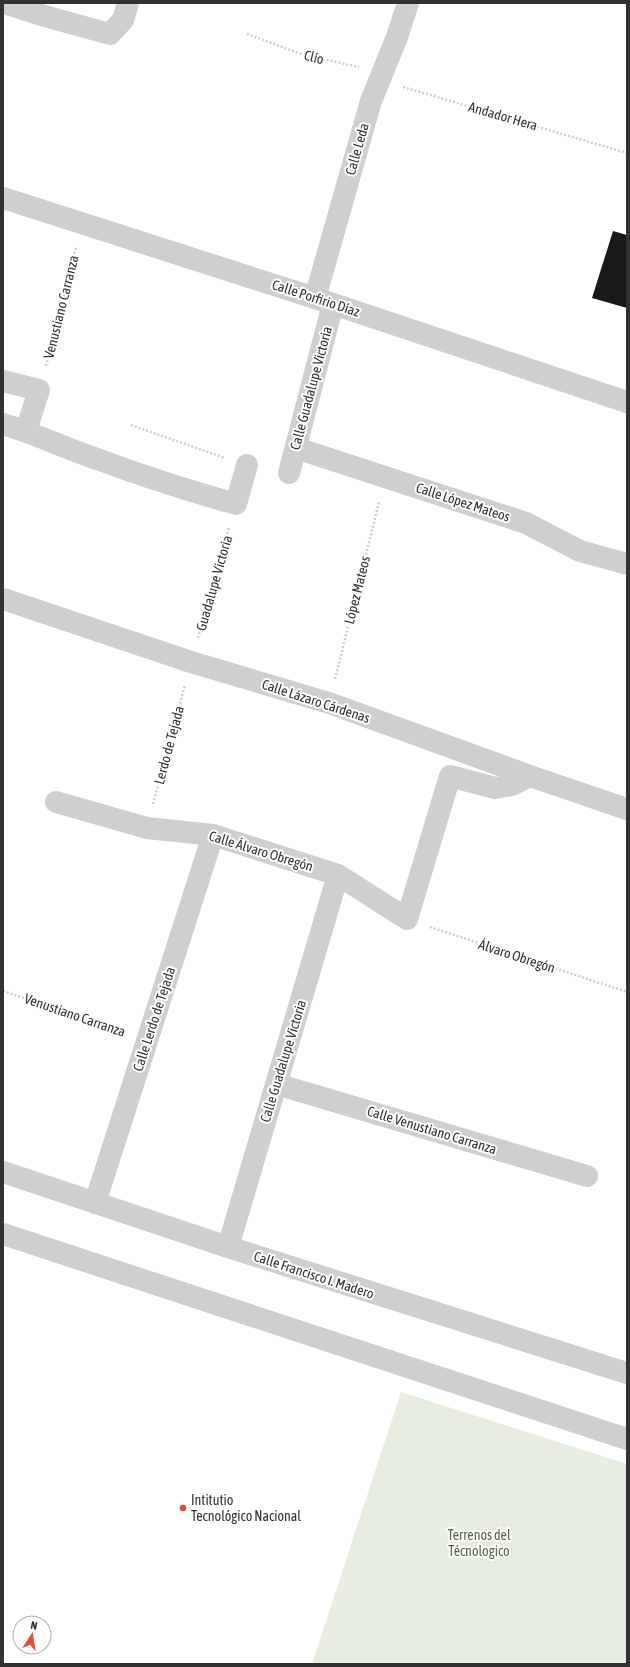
<svg xmlns="http://www.w3.org/2000/svg" width="630" height="1667" viewBox="0 0 630 1667" font-family="'Asap Condensed',sans-serif">
<rect width="100%" height="100%" fill="#fff"/>
<path fill="#e5eee0" d="M401 1392 627 1464V1664H312Z"/>
<path fill="#191919" d="M613 231 627 235V308L592 298Z"/>
<g fill="none" stroke-linecap="round" stroke-linejoin="round">
<path stroke="#cfcfcf" stroke-width="2.5" stroke-dasharray="2 2" stroke-linecap="butt" d="M247 34 304 55 359 67
M403 87 627 153
M46 366 76 247
M131 425 225 458
M198 638 229 527
M335 679 379 502
M153 804 185 685
M430 927 627 992
M3 991 124 1032"/>
<path stroke="#cfcfcf" stroke-width="22" d="M4 3 48 17 110 34 123 20 128 3
M3 198 315 298 627 402
M315 298 371 101 397 37 408 3
M3 381 39 390 26 431
M3 424C36 434 67 449 100 460 145 477 190 491 236 504L247 465
M296 448 526 523 580 551 627 564
M289 473 333 304
M3 599 191 662 329 703 530 776 627 809
M56 802 147 828 213 835 338 875 407 919 450 776 495 788 512 785 530 776
M276 1084 587 1176
M3 1172 228 1247 627 1373
M95 1203 213 835
M3 1234 627 1439
M228 1247 338 875"/>
</g>
<circle fill="#ea4c33" stroke="#fff" stroke-width="1.5" cx="183" cy="1508" r="4"/>
<g text-anchor="middle" stroke-width="4" stroke-linejoin="round" paint-order="stroke">
<g font-size="14" fill="#323232" stroke="#fff">
<text transform="translate(314 57) rotate(14)" y="5">Clío</text>
<text transform="translate(503 116) rotate(16)" y="5">Andador Hera</text>
<text transform="translate(357 149) rotate(-74)" y="5">Calle Leda</text>
<text transform="translate(316 298) rotate(18)" y="5">Calle Porfirio Díaz</text>
<text transform="translate(61 307) rotate(-76)" y="5">Venustiano Carranza</text>
<text transform="translate(311 388) rotate(-75)" y="5">Calle Guadalupe Victoria</text>
<text transform="translate(463 502) rotate(18)" y="5">Calle López Mateos</text>
<text transform="translate(214 583) rotate(-74)" y="5">Guadalupe Victoria</text>
<text transform="translate(357 590) rotate(-76)" y="5">López Mateos</text>
<text transform="translate(316 701) rotate(18)" y="5">Calle Lázaro Cárdenas</text>
<text transform="translate(169 745) rotate(-75)" y="5">Lerdo de Tejada</text>
<text transform="translate(261 851) rotate(17)" y="5">Calle Álvaro Obregón</text>
<text transform="translate(517 956) rotate(18)" y="5">Álvaro Obregón</text>
<text transform="translate(75 1015) rotate(19)" y="5">Venustiano Carranza</text>
<text transform="translate(154 1019) rotate(-72)" y="5">Calle Lerdo de Tejada</text>
<text transform="translate(283 1061) rotate(-73)" y="5">Calle Guadalupe Victoria</text>
<text transform="translate(432 1130) rotate(17)" y="5">Calle Venustiano Carranza</text>
<text transform="translate(314 1275) rotate(18)" y="5">Calle Francisco I. Madero</text>
</g>
<g font-size="14" fill="#323232" stroke="#fff" text-anchor="start">
<text x="191" y="1505">Intitutio<tspan x="191" dy="16">Tecnológico Nacional</tspan></text>
</g>
<g font-size="14" fill="#4a6f3d" stroke="#fff">
<text x="479" y="1540">Terrenos del<tspan x="479" dy="16">Técnologico</tspan></text>
</g>
</g>
<rect width="630" height="1667" fill="none" stroke="#323232" stroke-width="8"/>
<g transform="translate(32 1635) rotate(12)"><circle r="19" fill="#ffffff" stroke="#adadad"/>
<path d="M0-3L7 15L0 10L-7 15Z" fill="#ea4c33"/>
<text y="-6" font-size="11" font-weight="bold" text-anchor="middle" fill="#323232">N</text>
</g>
</svg>
